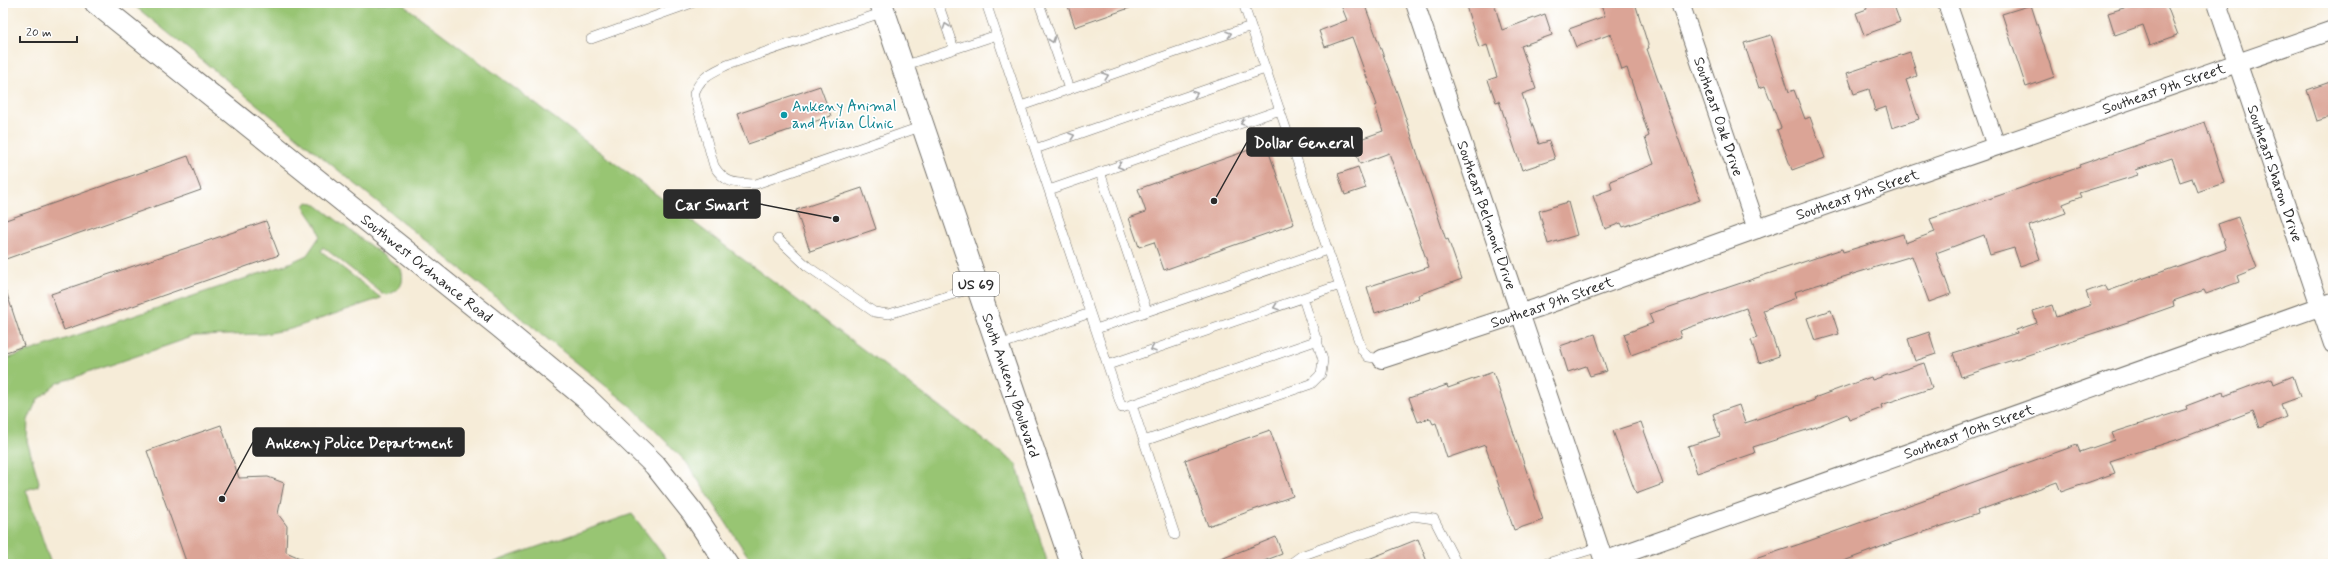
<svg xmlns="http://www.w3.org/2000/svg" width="2336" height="567" viewBox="0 0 2336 567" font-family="Mynerve,sans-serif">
<rect width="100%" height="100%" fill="#fff"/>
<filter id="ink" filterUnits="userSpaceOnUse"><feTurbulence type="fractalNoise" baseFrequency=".025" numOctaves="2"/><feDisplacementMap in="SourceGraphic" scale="8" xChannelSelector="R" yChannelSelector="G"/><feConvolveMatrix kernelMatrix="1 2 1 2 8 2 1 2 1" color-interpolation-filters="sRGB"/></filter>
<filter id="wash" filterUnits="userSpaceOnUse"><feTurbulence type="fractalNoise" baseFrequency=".012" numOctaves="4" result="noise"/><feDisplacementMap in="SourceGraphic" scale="16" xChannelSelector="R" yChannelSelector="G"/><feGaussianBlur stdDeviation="0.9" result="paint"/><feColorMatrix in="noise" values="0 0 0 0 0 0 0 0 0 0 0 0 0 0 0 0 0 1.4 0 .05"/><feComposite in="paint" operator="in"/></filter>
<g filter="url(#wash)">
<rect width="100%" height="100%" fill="#f6ecd8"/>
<path fill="#98c573" stroke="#62784f" d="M131 3H401L1016 464 1048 564H753L687 463 633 408Z
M307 202 314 203 401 269C405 283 401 290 387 295L382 293 323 247 321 251 381 298 291 329 264 334 195 336 58 383 37 400 28 420 27 441 39 482 38 486 26 490 51 564H3V360L285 265 307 255 320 236C318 224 309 217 304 206Z
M632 514 670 564H490L508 557Z"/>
<g id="blocks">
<path fill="#dba496" d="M1067 3H1138V5L1075 27Z
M1340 3H1364L1399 98 1446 240 1448 239 1462 279 1418 295 1419 298 1375 313 1367 287 1429 267 1389 153 1360 164 1352 142 1383 131 1375 106 1377 105 1352 37 1325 47 1319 31 1347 20Z
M1476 3H1494L1502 30 1545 14 1552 35 1521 46 1536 89 1522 94 1539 144 1549 141 1555 159 1522 170 1499 101 1496 102 1488 80 1497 77 1487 45 1479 48 1466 6Z
M1600 3H1635L1649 48 1647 49 1700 200 1623 227 1621 223 1605 229 1593 196 1612 189 1610 181 1654 164 1645 138 1649 136 1627 68 1622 70 1611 34 1576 47 1569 29 1605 16Z
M1865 3H1893L1900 22 1864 35 1856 13 1867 9Z
M2139 3H2166L2178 35 2150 45 2143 25 2115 35 2108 13Z
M2031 5 2054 77 2026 87 2002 14Z
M1771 35 1789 92 1794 90 1805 119 1810 117 1825 158 1792 170 1777 130 1781 128 1765 86 1759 88 1744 43Z
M1910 52 1917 76 1906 80 1919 119 1892 128 1886 107 1875 111 1869 89 1854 94 1847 73Z
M2333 81V116L2317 121 2307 90Z
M820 86 831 116 748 144 737 114Z
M2205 122 2224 183 2197 192 2192 178 2180 182 2172 158 2136 170 2138 175 2079 193 2081 197 2063 204 2066 213 2029 226 2040 259 2020 266 2014 248 1990 255 1984 235 1936 253 1951 294 1929 302 1912 256 1794 292 1796 298 1763 310 1779 356 1759 363 1751 340 1757 338 1746 308 1679 331 1681 337 1631 355 1624 334 1653 323 1649 314 1842 249 1843 252 1903 234 1905 243 1935 232 1930 219 2024 187 2080 167 2079 165Z
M1266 144 1294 224 1164 270 1154 242 1139 247 1129 218 1146 212 1138 189Z
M188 156 201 190 3 260V221Z
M1358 167 1366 188 1345 195 1338 174Z
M862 188 876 229 810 251 796 210Z
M1568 202 1577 235 1548 244 1539 211Z
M2238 217 2257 268 2237 276 2239 282 2206 294 2204 290 2173 301 2174 306 2143 317 1961 377 1953 353 2017 333 2016 330 2037 323 2033 311 2052 305 2056 317 2091 305 2086 292 2105 285 2108 291 2226 249 2218 224Z
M266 221 279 255 64 330 51 294Z
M3 291H6L24 346 3 353Z
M1831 310 1839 334 1815 341 1807 318Z
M1929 332 1936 354 1915 361 1908 339Z
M1595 334 1607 371 1590 376 1586 366 1568 372 1560 346Z
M1924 363 1932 388 1881 405 1882 408 1849 420 1847 414 1813 428 1753 447 1755 453 1697 473 1688 446 1720 436 1713 414 1739 405 1745 423 1815 400 1814 398 1871 377 1872 380Z
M1493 372 1543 520 1514 530 1485 445 1447 458 1436 423 1433 424 1430 418 1418 422 1409 398 1447 385 1448 388Z
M2293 376 2300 397 2281 404 2286 417 2259 428 2253 411 2179 439 2110 461 2115 473 2061 492 2057 482 1977 511 1978 514 1894 542 1836 564H1746V562L1806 542 2077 445 2080 452 2115 440 2112 433 2187 409 2186 406 2223 392 2224 396 2272 378 2274 384Z
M1641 422 1663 484 1636 494 1613 431Z
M221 425 239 478 268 477 284 483 278 514 287 526 286 552 314 564H187L147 451Z
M1270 430 1293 496 1208 526 1185 460Z
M1276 537 1282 554 1256 564H1209Z
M1418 539 1428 564H1359V563Z"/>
</g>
</g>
<g filter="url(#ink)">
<use href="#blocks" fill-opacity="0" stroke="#726f68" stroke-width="1"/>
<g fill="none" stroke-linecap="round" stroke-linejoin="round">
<g stroke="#726f68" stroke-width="10">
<path id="lane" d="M938 3 954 49
M986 3 1122 408 1318 340
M1039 3 1069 89
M1243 3 1362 350 1368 357 1382 359
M884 12 727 65C711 73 700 77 694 94L714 166C726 185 736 183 756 184L923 126
M591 39 692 3
M903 66 997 35
M1021 106 1251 26
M1035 149 1265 69
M1100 172 1147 311
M1049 190 1280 110
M778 239 807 266 874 312 889 314 977 287
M1096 329 1327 250
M997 346 1090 313
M1108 365 1340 285
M1132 405 1175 535
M1144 441 1311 384 1321 374 1323 360 1303 298
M1290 564 1301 556 1413 516 1434 519 1457 564
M1544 564 1600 547"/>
</g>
<g stroke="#726f68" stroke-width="20">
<g id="street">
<path id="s1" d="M1415 3 1605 564"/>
<path id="s2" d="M1680 3 1757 229"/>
<path d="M1947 3 1996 146"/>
<path id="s3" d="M2217 3 2333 344"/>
<path id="s4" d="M1382 359 1537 308 1757 229 2333 30"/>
<path id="s5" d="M1604 561 2333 302"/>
</g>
</g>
<g stroke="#726f68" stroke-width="24">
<g id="secondary">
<path id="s6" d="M96 3 499 326 586 398 655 465 693 513 727 564"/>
</g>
</g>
<g stroke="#726f68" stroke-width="24">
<g id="primary">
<path id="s7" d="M881 3 1072 564"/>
</g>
</g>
<use href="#lane" stroke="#fff" stroke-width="9"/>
<use href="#street" stroke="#fff" stroke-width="18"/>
<use href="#secondary" stroke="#fff" stroke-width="22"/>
<use href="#primary" stroke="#fff" stroke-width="22"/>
</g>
<defs><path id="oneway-chevron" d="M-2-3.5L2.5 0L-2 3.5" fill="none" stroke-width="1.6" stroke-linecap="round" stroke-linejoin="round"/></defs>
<g stroke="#a0a0a0">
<use href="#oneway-chevron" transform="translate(946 26) rotate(-109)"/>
<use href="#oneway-chevron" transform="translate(1229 34) rotate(-19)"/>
<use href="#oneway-chevron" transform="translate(1052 40) rotate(71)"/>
<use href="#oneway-chevron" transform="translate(1106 76) rotate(-19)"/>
<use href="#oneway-chevron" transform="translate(1195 94) rotate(-19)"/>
<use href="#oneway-chevron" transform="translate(1243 123) rotate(161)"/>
<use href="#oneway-chevron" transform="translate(1072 136) rotate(-19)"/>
<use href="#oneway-chevron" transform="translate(1120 166) rotate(161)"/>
<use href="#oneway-chevron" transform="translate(1276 307) rotate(161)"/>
<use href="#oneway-chevron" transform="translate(1153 349) rotate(161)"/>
</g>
</g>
<circle fill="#0f9aa8" stroke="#fff" stroke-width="1.5" cx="784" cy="115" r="4"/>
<g text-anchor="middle" stroke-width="3.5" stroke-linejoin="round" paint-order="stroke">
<rect fill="#fff" stroke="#6b6b6b" stroke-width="1" x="953" y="272" width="46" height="24" rx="3"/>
<g font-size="14" font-weight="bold" fill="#2b2b2b">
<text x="976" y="289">US 69</text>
</g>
<g font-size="15" fill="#2b2b2b" stroke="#fff">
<text dy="5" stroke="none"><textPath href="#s4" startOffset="827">Southeast 9th Street</textPath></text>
<text dy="5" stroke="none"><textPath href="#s2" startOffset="120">Southeast Oak Drive</textPath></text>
<text dy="5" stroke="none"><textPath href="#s3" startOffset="180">Southeast Sharon Drive</textPath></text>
<text dy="5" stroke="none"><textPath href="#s4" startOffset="503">Southeast 9th Street</textPath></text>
<text dy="5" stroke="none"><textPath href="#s1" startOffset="224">Southeast Belmont Drive</textPath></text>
<text dy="5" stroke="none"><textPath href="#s6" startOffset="424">Southwest Ordnance Road</textPath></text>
<text dy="5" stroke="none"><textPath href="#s4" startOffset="179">Southeast 9th Street</textPath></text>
<text dy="5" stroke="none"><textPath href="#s7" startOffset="404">South Ankeny Boulevard</textPath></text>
<text dy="5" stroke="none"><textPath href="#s5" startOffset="387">Southeast 10th Street</textPath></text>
</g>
<g font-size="15" fill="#0d838f" stroke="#fff" text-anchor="start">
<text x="792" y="111">Ankeny Animal<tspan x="792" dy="17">and Avian Clinic</tspan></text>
</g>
</g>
<path fill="none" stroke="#2b2b2b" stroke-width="1.5" d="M1214 201L1247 142M836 219L760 204M222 499L253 442"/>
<g fill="#2b2b2b" stroke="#fff" stroke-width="1.5">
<circle cx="1214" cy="201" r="4"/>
<circle cx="836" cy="219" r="4"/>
<circle cx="222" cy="499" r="4"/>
</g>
<g fill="#2b2b2b" stroke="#2b2b2b" stroke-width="1.5">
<rect x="1247" y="128" width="115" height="28" rx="4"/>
<rect x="664" y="190" width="96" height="28" rx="4"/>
<rect x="253" y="428" width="211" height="28" rx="4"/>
</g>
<g font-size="16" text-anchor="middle" font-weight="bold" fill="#fff">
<text x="1304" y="148">Dollar General</text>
<text x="712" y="210">Car Smart</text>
<text x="359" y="448">Ankeny Police Department</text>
</g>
<rect width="2336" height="567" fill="none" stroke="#fff" stroke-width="16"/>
<path d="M20 36v6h57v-6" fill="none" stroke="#2b2b2b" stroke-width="2"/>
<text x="26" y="36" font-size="12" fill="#2b2b2b" stroke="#ffffff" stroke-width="3" paint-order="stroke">20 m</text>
</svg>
